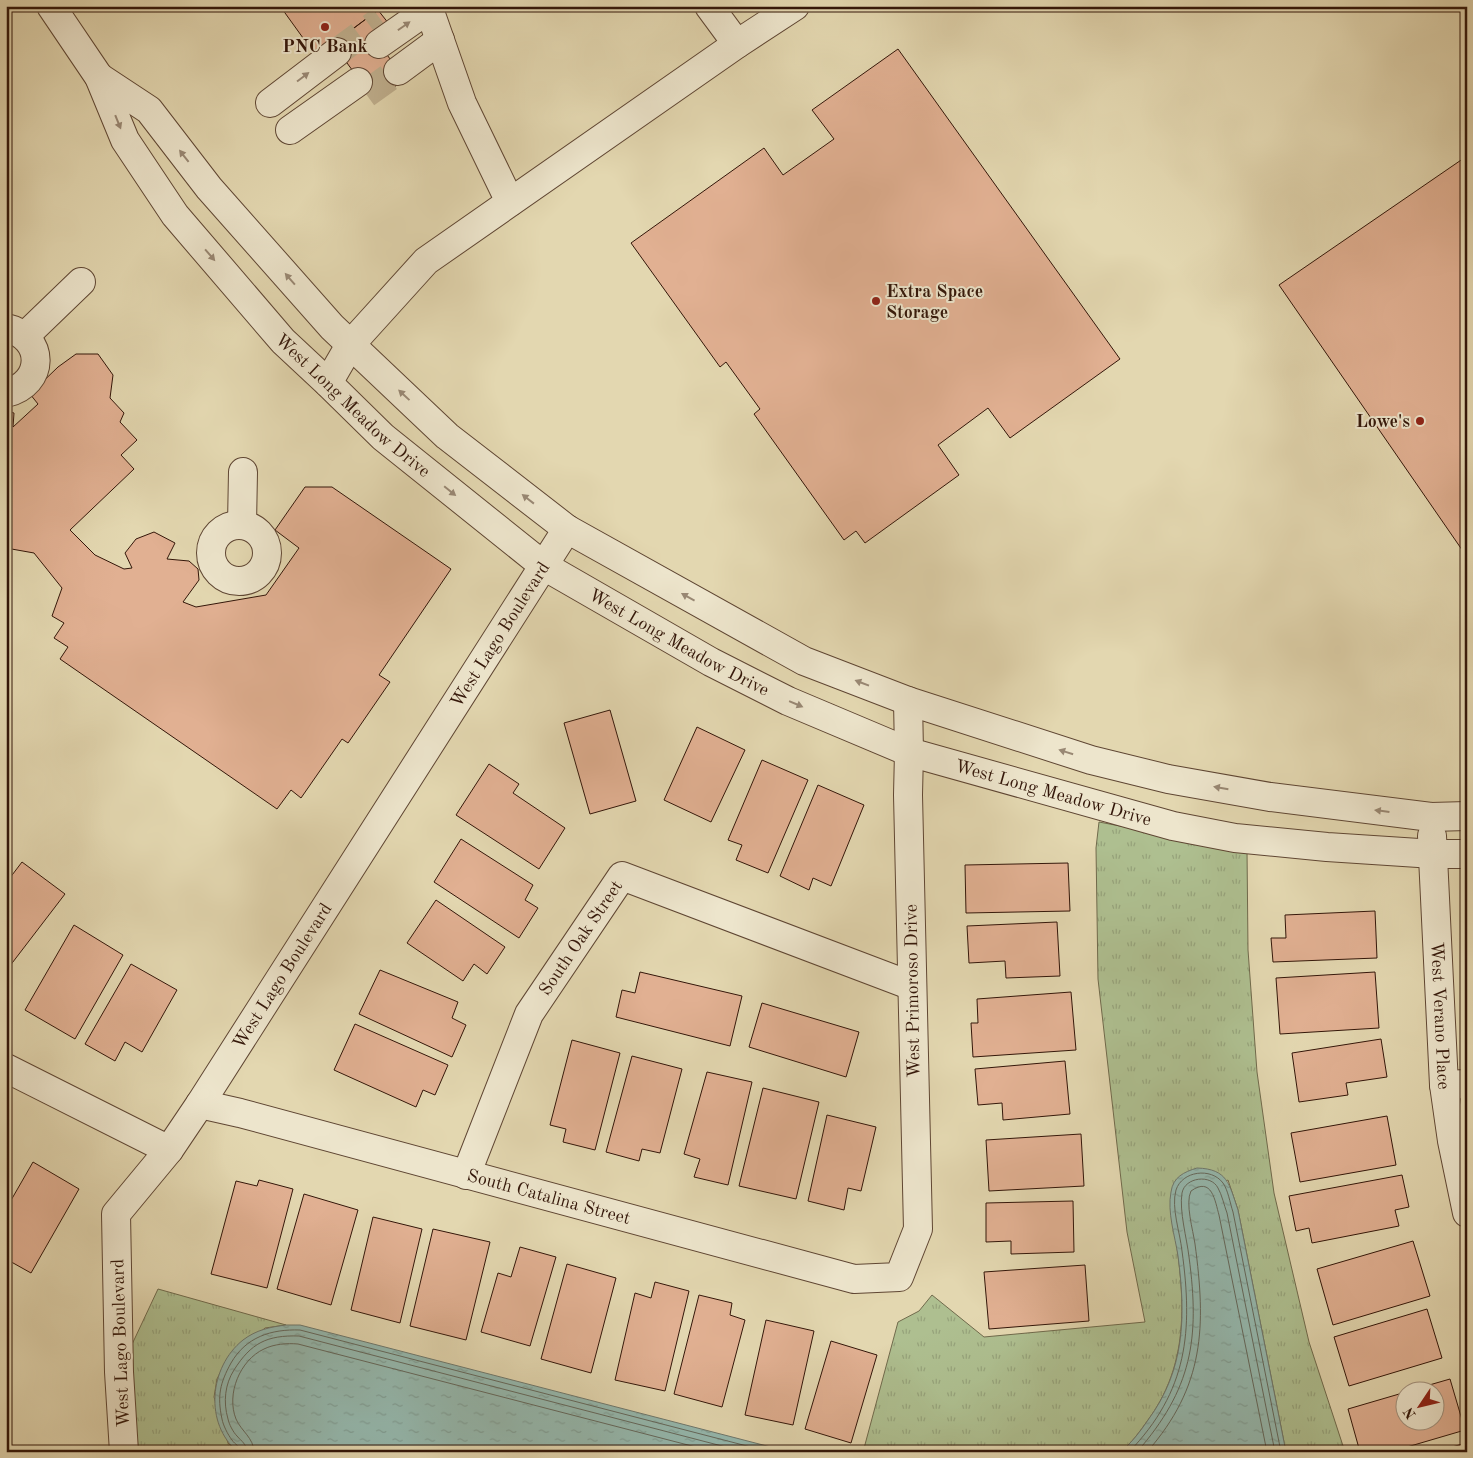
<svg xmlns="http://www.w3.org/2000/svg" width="1473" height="1458" viewBox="0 0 1473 1458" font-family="'Old Standard TT',serif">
<defs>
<pattern id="park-tufts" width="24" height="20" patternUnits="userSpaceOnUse" patternTransform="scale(1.25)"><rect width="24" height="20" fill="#aebf90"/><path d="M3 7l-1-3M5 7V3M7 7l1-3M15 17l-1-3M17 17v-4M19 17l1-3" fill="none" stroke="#96a37b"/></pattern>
<pattern id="water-ripples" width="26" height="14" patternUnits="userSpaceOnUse" patternTransform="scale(1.25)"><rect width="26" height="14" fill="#95b9af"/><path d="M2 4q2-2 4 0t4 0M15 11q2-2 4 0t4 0" fill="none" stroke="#819e95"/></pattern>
</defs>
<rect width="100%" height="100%" fill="#e3d7b0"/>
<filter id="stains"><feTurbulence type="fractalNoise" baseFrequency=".004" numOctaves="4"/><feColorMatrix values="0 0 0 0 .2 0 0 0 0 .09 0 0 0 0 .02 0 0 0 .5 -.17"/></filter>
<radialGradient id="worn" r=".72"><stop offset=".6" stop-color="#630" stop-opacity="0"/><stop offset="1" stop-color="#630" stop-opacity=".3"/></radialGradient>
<path fill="url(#park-tufts)" stroke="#706a4c" d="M1099 822 1247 850 1248 950 1257 1072 1274 1193 1309 1342 1345 1452H1286L1238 1210 1228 1180 1171 1209C1183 1283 1195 1356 1148 1420 1140 1431 1132 1443 1121 1452H863L898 1322 919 1311 932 1295 984 1337 1145 1322 1127 1232 1098 979 1096 848Z
M158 1289 286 1325 265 1328 225 1363 217 1379 214 1397 228 1443 238 1452H124L119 1372Z"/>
<path fill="url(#water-ripples)" stroke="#6e786d" d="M1197 1168C1228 1169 1229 1184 1238 1210L1286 1452H1121C1131 1443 1140 1432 1148 1420 1185 1370 1186 1316 1178 1256 1175 1236 1167 1212 1171 1192 1173 1177 1184 1172 1197 1168Z
M286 1325H300L790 1452H238C204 1424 209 1367 243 1340 256 1330 270 1327 286 1325Z"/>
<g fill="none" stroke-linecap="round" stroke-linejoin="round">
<path stroke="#64685c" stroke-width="1" d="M240 1452C240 1445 235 1445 232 1440 228 1435 223 1425 222 1419 217 1396 220 1383 231 1363 246 1337 271 1329 300 1330L770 1452
M247 1452C246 1443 242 1442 237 1436 233 1432 229 1424 228 1419 223 1402 225 1384 234 1370 251 1343 267 1335 299 1336L745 1452
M254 1452C254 1438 241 1431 236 1419 226 1394 240 1360 264 1349 274 1344 287 1343 298 1344L715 1452
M1129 1452C1188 1391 1193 1331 1182 1251 1180 1232 1171 1208 1176 1190 1182 1171 1211 1167 1223 1183 1228 1190 1230 1203 1233 1212L1281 1452
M1137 1452C1192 1389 1200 1339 1189 1257 1187 1239 1179 1211 1182 1193 1185 1177 1211 1174 1218 1188 1222 1195 1224 1205 1227 1213L1275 1452
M1147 1452C1205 1386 1206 1326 1195 1244 1193 1230 1185 1203 1191 1191 1212 1176 1215 1201 1219 1215L1267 1452"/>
</g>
<path fill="#e1b092" stroke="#331609" d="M280 6H375L378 10 316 56Z
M378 10 389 24 373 36 405 79 375 101 333 44Z
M898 49 1120 359 1010 438 988 408 938 445 959 475 865 543 856 531 844 540 754 414 760 409 726 362 720 367 631 243 764 148 783 175 834 139 812 110Z
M1467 156V557L1279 285Z
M76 354H98L113 375 110 398 124 413 120 422 137 440 121 455 134 469 70 530 95 555 124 569 132 568 125 553 136 539 154 532 175 543 167 559 189 561 198 569 199 580 183 602 196 607 266 595 299 548 275 530 305 487H332L451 569 379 675 390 682 348 743 342 739 301 798 291 790 277 809 60 659 68 647 54 638 64 623 52 616 62 588 34 553 6 548V411L14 413 13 427 38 404 30 394 58 367Z
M610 710 636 801 590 814 564 723Z
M697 727 745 750 711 822 664 800Z
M762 760 808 780 768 873 736 860 742 845 728 840Z
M489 764 519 784 513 793 565 828 539 869 456 815Z
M818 785 864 805 831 886 813 878 809 890 780 876Z
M461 839 533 885 525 900 538 908 519 938 434 882Z
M22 862 65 894 6 971V883Z
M1068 863 1070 911 966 913 965 865Z
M436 900 505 947 487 974 474 964 463 981 407 943Z
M1375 911 1377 958 1273 962 1271 938H1286L1285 915Z
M1057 922 1060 976 1006 978 1005 961 969 963 967 926Z
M74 925 123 955 75 1039 25 1010Z
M131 964 177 990 142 1052 125 1042 115 1061 85 1044Z
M380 970 458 1002 452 1018 466 1025 452 1057 359 1014Z
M640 972 742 996 730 1046 616 1017 622 990 635 993Z
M1375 972 1379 1028 1280 1034 1276 978Z
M1071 992 1076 1050 973 1057 971 1023H978L977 999Z
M762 1003 859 1032 846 1077 749 1047Z
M355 1024 448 1065 435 1095 423 1090 416 1107 334 1070Z
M1381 1039 1387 1077 1346 1083 1348 1095 1299 1102 1292 1053Z
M572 1040 620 1053 595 1150 563 1142 566 1129 550 1125Z
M632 1056 682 1069 660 1153 642 1149 639 1161 606 1152Z
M1065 1061 1070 1114 1003 1120 1002 1103 978 1105 975 1069Z
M707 1072 752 1082 728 1185 694 1177 700 1159 684 1154Z
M763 1088 819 1102 796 1199 739 1186Z
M827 1115 876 1127 861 1191 848 1188 844 1210 808 1201Z
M1387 1116 1396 1165 1300 1182 1291 1133Z
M1081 1134 1084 1186 989 1191 986 1140Z
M33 1162 79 1189 31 1273 6 1259V1209Z
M1402 1175 1409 1207 1395 1210 1399 1226 1312 1243 1309 1228 1296 1231 1289 1196Z
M259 1180 293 1189 267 1288 211 1274 236 1181 257 1186Z
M304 1194 358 1210 331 1305 277 1289Z
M1073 1201 1074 1252 1011 1254V1241L986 1242V1203Z
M373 1217 422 1229 400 1323 351 1310Z
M433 1229 490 1242 466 1340 410 1326Z
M1413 1241 1430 1296 1333 1325 1317 1269Z
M520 1247 556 1257 530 1346 481 1332 498 1273 511 1277Z
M567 1264 616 1278 591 1373 541 1359Z
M1085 1265 1089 1321 989 1329 984 1272Z
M655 1282 689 1291 665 1391 615 1380 635 1293 651 1298Z
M699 1295 732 1303 730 1315 745 1320 722 1407 674 1394Z
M1427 1309 1442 1358 1349 1386 1334 1337Z
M766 1320 814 1331 793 1425 745 1415Z
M831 1341 877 1355 851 1443 805 1429Z
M1450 1379 1465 1430 1390 1452H1360L1348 1409 1406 1392V1420H1436V1390H1412Z
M1466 1443 1467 1452H1434Z"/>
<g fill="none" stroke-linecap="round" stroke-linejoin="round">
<path stroke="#c0b08f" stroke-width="28" stroke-dasharray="28 14" stroke-linecap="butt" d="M337 52 381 20
M366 94 398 71"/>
<g stroke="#5f4633" stroke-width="30">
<g id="minor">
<path id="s1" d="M51 6 99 77 125 140 175 215 283 341 328 383 383 437 544 566 711 662 788 701 909 752 1173 826 1235 838 1327 847 1434 854H1467"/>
<path d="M428 6 462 103 510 202"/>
<path d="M709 6 737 44"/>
<path d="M379 44 429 9"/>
<path d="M398 71 440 40"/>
<path d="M99 77 149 110 209 188 332 327 447 436 567 529 804 661 908 701 1091 760 1168 779 1270 797 1431 817 1467 816"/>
<path d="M270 103 337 52"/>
<path d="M290 130 358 82"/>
<path d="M6 328C46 337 45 384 6 393"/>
<path d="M25 336 81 282"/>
<path d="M328 383 350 345 426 261 737 44 795 6"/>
<path d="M242 525 243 472"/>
<circle cx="239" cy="553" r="28"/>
<path id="s2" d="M1432 836 1444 1085 1452 1141 1467 1213"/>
<path d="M6 1068 169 1150"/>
<path d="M1444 1085 1467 1084"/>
<path id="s3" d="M200 1104 240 1113 854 1279 899 1277 918 1229 908 795 909 752 908 701"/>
<path id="s4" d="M466 1175 529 1014 622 876 912 986"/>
<path id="s5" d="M124 1452 119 1372 116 1214 169 1150 200 1104 567 529"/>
</g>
</g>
<use href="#minor" stroke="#ede5cc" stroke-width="28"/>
</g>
<defs><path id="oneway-solid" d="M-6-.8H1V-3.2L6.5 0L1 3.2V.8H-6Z" transform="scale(1.25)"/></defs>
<g fill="#998874">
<use href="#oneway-solid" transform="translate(404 26) rotate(-35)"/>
<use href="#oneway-solid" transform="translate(303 77) rotate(-37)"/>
<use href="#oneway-solid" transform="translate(118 122) rotate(68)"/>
<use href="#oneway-solid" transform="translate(184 156) rotate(-128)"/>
<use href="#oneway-solid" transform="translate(210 255) rotate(49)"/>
<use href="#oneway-solid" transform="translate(290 279) rotate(-131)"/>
<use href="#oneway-solid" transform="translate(404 395) rotate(-137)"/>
<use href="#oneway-solid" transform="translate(450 491) rotate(39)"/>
<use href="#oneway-solid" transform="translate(528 499) rotate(-142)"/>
<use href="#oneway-solid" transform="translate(688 597) rotate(-151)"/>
<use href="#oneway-solid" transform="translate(862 683) rotate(-159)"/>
<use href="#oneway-solid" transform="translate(796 704) rotate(23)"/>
<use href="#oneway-solid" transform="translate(1066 752) rotate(-162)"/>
<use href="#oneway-solid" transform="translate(1221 788) rotate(-170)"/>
<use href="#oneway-solid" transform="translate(1382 811) rotate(-173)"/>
</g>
<g fill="#8f2418" stroke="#ede5cc" stroke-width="2">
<circle cx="325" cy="27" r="5"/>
<circle cx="876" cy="301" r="5"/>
<circle cx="1420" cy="421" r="5"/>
</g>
<g text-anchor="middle" stroke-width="4" stroke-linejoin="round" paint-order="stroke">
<g font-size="18" font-weight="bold" fill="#331609" stroke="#ede5cc">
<text x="325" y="52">PNC Bank</text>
<text x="886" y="297" text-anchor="start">Extra Space<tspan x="886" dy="21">Storage</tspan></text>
<text x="1410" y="427" text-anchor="end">Lowe's</text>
</g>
<g font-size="18" fill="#331609" stroke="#ede5cc">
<text dy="6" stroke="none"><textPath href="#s1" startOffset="505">West Long Meadow Drive</textPath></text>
<text dy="6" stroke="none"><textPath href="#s5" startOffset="934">West Lago Boulevard</textPath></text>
<text dy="6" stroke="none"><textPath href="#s1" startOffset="910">West Long Meadow Drive</textPath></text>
<text dy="6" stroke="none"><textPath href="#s1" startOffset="1315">West Long Meadow Drive</textPath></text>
<text dy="6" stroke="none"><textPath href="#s4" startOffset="265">South Oak Street</textPath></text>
<text dy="6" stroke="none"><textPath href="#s5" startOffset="529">West Lago Boulevard</textPath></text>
<text transform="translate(912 991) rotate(-91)" y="6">West Primoroso Drive</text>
<text dy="6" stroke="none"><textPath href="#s2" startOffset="180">West Verano Place</textPath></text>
<text dy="6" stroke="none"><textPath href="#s3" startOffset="361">South Catalina Street</textPath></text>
<text transform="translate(120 1343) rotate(-92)" y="6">West Lago Boulevard</text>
</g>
</g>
<rect width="1473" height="1458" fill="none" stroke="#e3d7b0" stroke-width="25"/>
<rect x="8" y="8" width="1458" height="1443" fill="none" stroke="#331609" stroke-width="2.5"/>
<rect x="12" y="12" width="1448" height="1433" fill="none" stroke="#331609"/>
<g transform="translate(1420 1406) rotate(235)"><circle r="24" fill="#ede5cc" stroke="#a3927e"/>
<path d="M0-4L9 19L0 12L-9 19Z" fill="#8f2418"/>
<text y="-8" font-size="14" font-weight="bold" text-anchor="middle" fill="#331609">N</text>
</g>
<rect width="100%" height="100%" filter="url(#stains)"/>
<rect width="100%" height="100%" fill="url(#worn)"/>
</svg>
